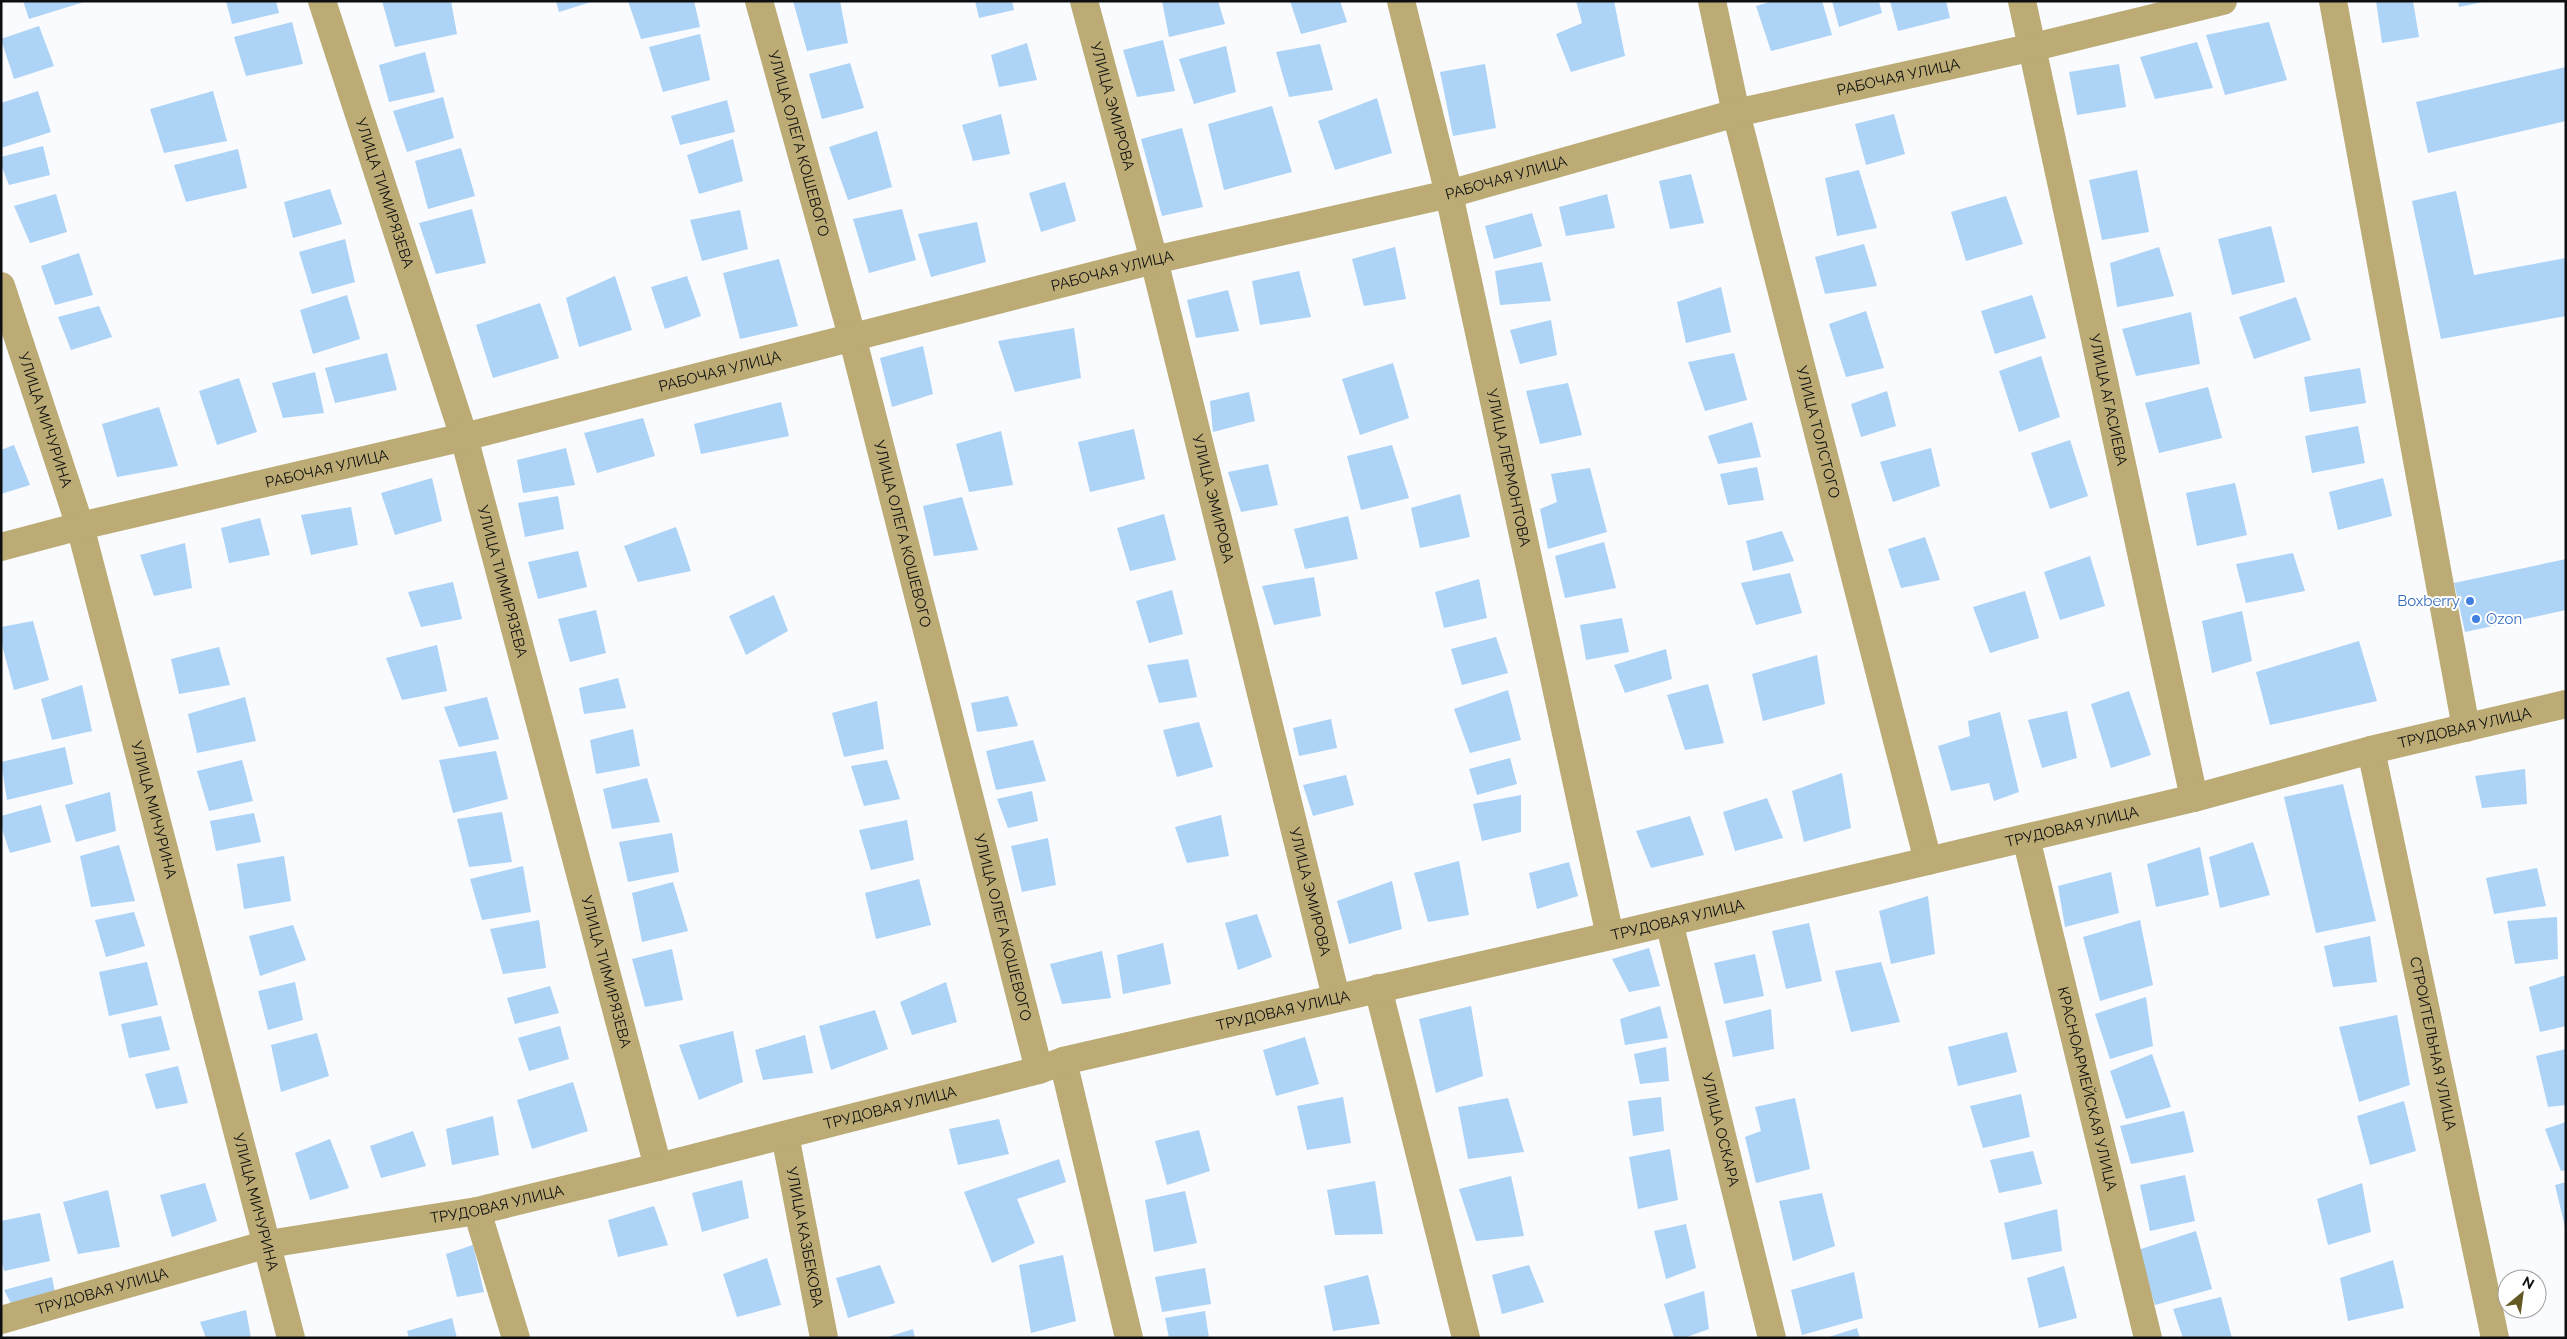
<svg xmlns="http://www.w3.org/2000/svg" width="2567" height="1339" viewBox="0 0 2567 1339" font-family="Raleway,sans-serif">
<rect width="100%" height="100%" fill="#f9fbfe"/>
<path fill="#add3f7" d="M23 1H84V2L29 19Z
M226 1H276L279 13 232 24Z
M382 1H451L457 34 395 47Z
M556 1H591V2L559 12Z
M628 1H694L700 27 641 39Z
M793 1H840L848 43 807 51Z
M975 1H1012L1014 10 979 18Z
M1162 1H1218L1225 24 1169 37Z
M1290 1H1340L1347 22 1301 34Z
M1576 1H1614L1625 56 1571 72 1556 34 1582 23Z
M1773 1H1822L1832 35 1771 51 1756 6Z
M1832 1H1879L1882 13 1839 27Z
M1890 1H1946L1950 18 1898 31Z
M2376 1H2413L2419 37 2382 43Z
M2458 1H2483V2L2459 7Z
M292 22 303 64 246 76 234 37Z
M2269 22 2287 80 2225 95 2206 35Z
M39 26 54 66 14 79 1 39Z
M700 34 710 80 663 92 649 47Z
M1163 40 1175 91 1137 97 1123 50Z
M2197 42 2213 88 2155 99 2140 57Z
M1027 43 1037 80 999 87 991 55Z
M1320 44 1333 90 1289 97 1276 52Z
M1226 46 1236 92 1194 104 1179 59Z
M425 52 435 92 389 102 379 65Z
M850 63 864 108 822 119 809 74Z
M1485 64 1496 128 1453 136 1440 72Z
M2119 64 2126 107 2077 115 2069 72Z
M2566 67V121L2428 153 2416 102Z
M38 91 51 132 1 148V103Z
M213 91 227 141 164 153 150 109Z
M443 97 454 138 407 152 393 111Z
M1377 98 1392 153 1335 170 1318 121Z
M727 100 735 132 680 145 671 116Z
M1272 106 1292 172 1224 190 1208 124Z
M1001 114 1010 154 973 161 962 125Z
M1894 114 1905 154 1866 165 1855 124Z
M1182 128 1203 207 1162 216 1141 139Z
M877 131 892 187 848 200 829 147Z
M733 139 743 181 699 194 687 155Z
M43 146 50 175 9 185 1 165V157Z
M461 148 475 196 428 209 415 161Z
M238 149 247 188 186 202 174 165Z
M1859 170 1877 228 1837 236 1825 178Z
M2137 170 2149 232 2102 240 2089 180Z
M1691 174 1704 223 1670 229 1659 181Z
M1065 182 1076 221 1041 232 1029 193Z
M330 189 342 224 293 238 284 202Z
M2456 191 2474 275 2566 258V316L2441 339 2412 201Z
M56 194 67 232 30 243 14 206Z
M1607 194 1615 228 1566 236 1559 207Z
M2006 196 2023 244 1966 261 1951 212Z
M472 209 486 263 436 274 419 223Z
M902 209 916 260 869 273 853 219Z
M740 210 748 249 702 261 690 220Z
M1532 213 1542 246 1494 259 1485 226Z
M977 222 986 262 931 277 918 234Z
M2271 226 2285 282 2232 295 2218 239Z
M345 239 355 282 312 294 299 252Z
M1864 244 1877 286 1825 294 1815 257Z
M1395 247 1406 299 1364 306 1352 259Z
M2159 247 2174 296 2117 307 2110 263Z
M79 253 93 295 55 305 41 266Z
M779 259 798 326 740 339 723 273Z
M1542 262 1551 301 1500 305 1495 271Z
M1299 271 1311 317 1260 325 1252 281Z
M615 276 632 330 579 347 566 298Z
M687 276 701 316 665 329 651 287Z
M1721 287 1731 332 1686 343 1677 302Z
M1228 290 1239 331 1196 338 1187 300Z
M347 295 360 339 313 354 300 310Z
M2032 295 2046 338 1995 354 1981 311Z
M2296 297 2311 340 2254 359 2239 317Z
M540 303 559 358 493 378 476 325Z
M99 306 112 337 71 350 58 317Z
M1866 311 1884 368 1846 377 1829 324Z
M2191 312 2200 364 2136 376 2122 329Z
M1551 320 1557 355 1520 364 1510 330Z
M1074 328 1081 378 1015 392 998 341Z
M923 346 933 394 892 407 880 358Z
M387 353 397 390 335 403 325 368Z
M1734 353 1747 400 1705 411 1688 362Z
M2041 356 2060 417 2019 432 1999 371Z
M1393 363 1409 418 1360 435 1342 379Z
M2360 368 2366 403 2310 412 2304 377Z
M315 372 324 413 283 418 272 383Z
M239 378 257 432 217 445 199 391Z
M1568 383 1582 435 1540 444 1526 391Z
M2208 387 2222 438 2159 453 2145 403Z
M1887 391 1896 426 1861 437 1851 404Z
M1249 392 1255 421 1213 432 1210 401Z
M781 402 789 436 701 454 694 424Z
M159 407 178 466 117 477 102 424Z
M643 418 655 456 597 473 584 433Z
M1752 422 1761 457 1718 464 1708 436Z
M2358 426 2365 463 2312 473 2305 436Z
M1134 429 1145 479 1090 492 1078 442Z
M1001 431 1013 485 969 492 956 444Z
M2070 440 2088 496 2050 509 2031 453Z
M14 445 30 485 1 494V450Z
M1392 445 1409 498 1361 510 1347 456Z
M566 448 575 485 523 493 517 460Z
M1931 448 1940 486 1893 502 1880 462Z
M1268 464 1278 505 1241 512 1228 472Z
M1757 467 1764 500 1728 505 1720 474Z
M1590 468 1607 532 1548 549 1540 509 1557 502 1551 474Z
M432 478 442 521 395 535 381 493Z
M2383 478 2392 516 2338 530 2329 492Z
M2235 483 2247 535 2197 546 2186 493Z
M1460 494 1470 537 1420 548 1411 508Z
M558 496 564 529 525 537 518 503Z
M962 497 978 550 934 556 923 506Z
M351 507 358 545 311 555 301 515Z
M1164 514 1176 560 1130 571 1117 528Z
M1348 516 1358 559 1305 569 1294 529Z
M260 518 270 555 229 563 221 528Z
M676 527 691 571 638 582 624 546Z
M1782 531 1794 561 1753 571 1746 541Z
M1925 537 1940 580 1901 588 1888 549Z
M1604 542 1616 588 1565 598 1555 556Z
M185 543 192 588 154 596 140 555Z
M578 551 587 587 538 599 528 562Z
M2293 553 2305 591 2246 603 2236 564Z
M2090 556 2105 606 2060 620 2044 572Z
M2566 559V610L2465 632 2454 583Z
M1790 573 1802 613 1756 625 1741 583Z
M1314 577 1321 616 1274 625 1262 586Z
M1479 579 1487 618 1444 628 1435 592Z
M453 582 462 619 421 627 408 592Z
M1172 590 1183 634 1149 643 1136 601Z
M2025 591 2039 638 1990 653 1973 607Z
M774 595 788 631 746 655 729 616Z
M596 610 606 653 570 662 558 619Z
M2242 611 2252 661 2212 673 2202 621Z
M1622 618 1629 652 1586 660 1580 625Z
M33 621 49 680 14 690 1 641V627Z
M1496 637 1508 673 1462 685 1451 649Z
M2359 641 2377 701 2270 725 2256 672Z
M437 645 447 691 402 700 386 658Z
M219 647 230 685 179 694 171 659Z
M1666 649 1672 679 1625 693 1614 665Z
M1817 655 1825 704 1763 721 1752 674Z
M1188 659 1197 697 1159 703 1147 665Z
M618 678 626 708 584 714 579 688Z
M1708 684 1724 743 1685 750 1667 695Z
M82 685 92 731 52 740 41 699Z
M1508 690 1521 740 1470 753 1454 709Z
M2129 691 2151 755 2111 768 2091 704Z
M1008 696 1018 726 977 732 971 703Z
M245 697 256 741 197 753 188 714Z
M487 697 499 739 459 747 444 707Z
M877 701 884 749 844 757 832 713Z
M2067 711 2077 758 2042 768 2028 720Z
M2000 712 2019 792 1994 801 1989 783 1951 791 1938 746 1970 736 1968 721Z
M1331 719 1337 748 1299 756 1293 728Z
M1199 722 1213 767 1177 777 1163 730Z
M633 729 640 766 596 774 590 740Z
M1033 740 1046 781 996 790 986 751Z
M65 747 73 784 7 800 1 762Z
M496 751 508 799 453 813 439 760Z
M1510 758 1517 784 1477 795 1469 769Z
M242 760 253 801 209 811 197 771Z
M887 760 900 799 864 806 851 766Z
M2525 769 2527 804 2482 808 2475 776Z
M1842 773 1851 828 1804 842 1792 791Z
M1346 775 1354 805 1313 816 1303 785Z
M647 778 660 822 612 829 603 789Z
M2343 784 2376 921 2316 933 2284 797Z
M1032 791 1038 821 1008 828 997 799Z
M110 792 116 831 76 842 65 805Z
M1521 795V832L1482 841 1473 804Z
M1767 798 1783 838 1735 851 1723 812Z
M41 805 51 842 10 853 1 826V816Z
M502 812 512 862 469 867 457 819Z
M254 813 261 842 216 851 210 821Z
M1221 815 1229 856 1187 863 1175 827Z
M1690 816 1704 855 1651 868 1636 831Z
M907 820 914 860 871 870 859 830Z
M672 833 679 872 628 882 619 842Z
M1048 838 1056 885 1022 892 1011 846Z
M2253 842 2270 895 2220 908 2209 857Z
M119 845 135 901 91 907 80 856Z
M2200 847 2209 895 2156 907 2147 864Z
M284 856 291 901 244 909 237 864Z
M1459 861 1469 915 1428 922 1414 873Z
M1569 862 1578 896 1537 909 1529 873Z
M523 866 531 912 482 920 470 879Z
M2537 868 2546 906 2494 914 2486 878Z
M2111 872 2119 913 2065 927 2058 886Z
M919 879 931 925 876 939 865 893Z
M1392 881 1402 929 1349 944 1337 901Z
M673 882 688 931 642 942 632 893Z
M1928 896 1935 954 1891 964 1879 911Z
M134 912 145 946 106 957 95 920Z
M1257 914 1272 957 1238 970 1225 923Z
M2557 917 2558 959 2515 964 2507 921Z
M539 920 546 968 503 974 490 929Z
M2140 920 2153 985 2100 1001 2083 937Z
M1809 923 1822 981 1786 989 1772 931Z
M293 925 306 960 260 976 249 936Z
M2370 936 2377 982 2333 987 2324 946Z
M1163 943 1171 984 1123 994 1117 955Z
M1649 948 1660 986 1629 992 1612 959Z
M672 949 683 1000 645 1007 632 959Z
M1102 951 1111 998 1062 1004 1050 964Z
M1755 954 1764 996 1724 1004 1714 963Z
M147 962 158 1005 109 1016 99 972Z
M1881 962 1900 1022 1851 1032 1835 971Z
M2566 975V1026L2540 1032 2529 987Z
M295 982 303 1020 268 1030 258 991Z
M946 982 957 1022 912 1035 900 1002Z
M550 986 559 1013 515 1024 507 998Z
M2146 997 2153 1046 2110 1059 2095 1014Z
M1471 1006 1483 1076 1436 1093 1419 1019Z
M1660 1006 1668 1038 1625 1045 1620 1019Z
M1771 1009 1774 1049 1733 1057 1725 1021Z
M875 1010 888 1049 831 1070 819 1026Z
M2397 1015 2410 1085 2359 1102 2339 1027Z
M161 1016 170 1050 129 1058 121 1024Z
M560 1026 569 1059 529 1071 518 1038Z
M733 1031 743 1082 699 1100 679 1045Z
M2007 1032 2017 1072 1958 1086 1948 1047Z
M317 1033 329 1076 281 1092 271 1045Z
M805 1035 813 1073 763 1080 755 1050Z
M1305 1037 1319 1084 1276 1096 1263 1050Z
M1666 1047 1669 1081 1640 1084 1634 1054Z
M2566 1049V1105L2548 1107 2536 1056Z
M2152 1054 2171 1107 2126 1119 2110 1071Z
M178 1066 188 1103 156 1109 145 1074Z
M573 1082 588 1131 532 1149 517 1100Z
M2021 1094 2030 1137 1983 1148 1970 1106Z
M1343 1097 1351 1143 1307 1150 1297 1106Z
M1661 1097 1664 1131 1633 1136 1628 1101Z
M1508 1098 1524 1152 1468 1159 1458 1107Z
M1795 1098 1810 1169 1756 1183 1745 1137 1761 1131 1755 1107Z
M2404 1101 2416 1151 2370 1165 2357 1116Z
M2184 1111 2194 1152 2131 1164 2120 1126Z
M493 1116 499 1155 452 1165 446 1129Z
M999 1119 1009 1154 958 1165 949 1129Z
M2566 1122V1170L2561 1171 2545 1129Z
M1199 1130 1210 1171 1167 1185 1155 1141Z
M413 1131 426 1166 381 1178 370 1146Z
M330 1139 349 1188 310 1200 295 1153Z
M1670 1149 1678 1200 1638 1209 1629 1157Z
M2033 1151 2042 1184 1999 1193 1990 1160Z
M1059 1159 1066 1182 1017 1199 1035 1243 992 1263 964 1192Z
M2185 1175 2195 1221 2150 1231 2140 1185Z
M1511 1176 1524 1236 1476 1241 1459 1189Z
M742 1180 749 1218 702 1232 692 1193Z
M1375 1181 1383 1234 1335 1235 1327 1190Z
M2566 1182V1227H2565L2555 1185Z
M205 1183 217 1221 172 1237 160 1195Z
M2362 1183 2371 1232 2328 1245 2317 1199Z
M108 1190 120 1247 78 1254 63 1202Z
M1185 1191 1197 1243 1154 1252 1145 1200Z
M1822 1193 1835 1246 1793 1261 1779 1201Z
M654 1206 668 1245 618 1257 608 1220Z
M2057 1209 2062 1251 2012 1260 2004 1223Z
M40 1213 50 1261 4 1271 1 1258V1221Z
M1686 1224 1696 1268 1666 1279 1654 1231Z
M2196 1231 2212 1289 2155 1305 2138 1250Z
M473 1245 484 1292 457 1297 446 1254Z
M1063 1255 1076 1321 1031 1333 1019 1265Z
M767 1258 781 1305 737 1317 723 1274Z
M2393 1260 2404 1308 2348 1321 2340 1278Z
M880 1265 895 1303 848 1318 836 1278Z
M1529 1265 1544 1302 1502 1314 1492 1275Z
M2064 1266 2077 1318 2039 1328 2027 1278Z
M1205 1268 1211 1304 1162 1312 1155 1277Z
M1854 1272 1863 1318 1802 1335 1791 1290Z
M1368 1275 1380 1324 1333 1331 1324 1286Z
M52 1277 56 1298 13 1307 4 1290Z
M1704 1291 1709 1329 1684 1338H1674L1664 1304Z
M2221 1297 2232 1338H2183L2173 1309Z
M246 1310 251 1338H206L200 1322Z
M1205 1311 1209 1338H1169L1165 1318Z
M452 1318 457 1338H409L407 1331Z
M1857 1328 1860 1338H1829V1337Z
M913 1329 915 1338H888V1337Z"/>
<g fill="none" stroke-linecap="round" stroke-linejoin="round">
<g stroke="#bcab74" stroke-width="28">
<path id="s1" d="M322 1 464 437 658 1167"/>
<path id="s2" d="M759 1 852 336 1039 1070"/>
<path id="s3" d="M1084 1 1154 260 1336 997"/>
<path id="s4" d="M1401 1 1449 194 1610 936"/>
<path id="s5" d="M1712 1 1736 113 1928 861"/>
<path id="s6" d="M2022 1 2194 798"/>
<path d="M2333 1 2466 728"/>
<path id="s7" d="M1 286 80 526 291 1338"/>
<path id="s8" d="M1 547 80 526 464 437 1154 260 1449 194 1736 113 2034 47 2223 1"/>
<path id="s9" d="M2371 750 2495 1338"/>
<path id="s10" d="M2026 838 2148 1338"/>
<path id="s11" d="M1669 922 1772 1338"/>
<path d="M1378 988 1466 1338"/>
<path d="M1063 1061 1129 1338"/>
<path id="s12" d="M785 1135 824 1338"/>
<path d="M477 1211 516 1338"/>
<path id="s13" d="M1 1320 268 1244 477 1211 658 1167 1039 1070 1063 1061 1610 936 2194 798 2371 750 2566 704"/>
</g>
</g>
<g fill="#3f7fe0" stroke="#fff" stroke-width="2">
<circle cx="2470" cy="601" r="5"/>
<circle cx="2476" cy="619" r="5"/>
</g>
<g text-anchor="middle" stroke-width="4" stroke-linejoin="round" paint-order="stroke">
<g font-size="15" fill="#0e0f10" stroke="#fff">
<text dy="5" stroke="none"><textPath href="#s8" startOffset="1955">РАБОЧАЯ УЛИЦА</textPath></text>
<text dy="5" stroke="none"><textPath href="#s3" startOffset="109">УЛИЦА ЭМИРОВА</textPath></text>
<text dy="5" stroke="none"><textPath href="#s2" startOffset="148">УЛИЦА ОЛЕГА КОШЕВОГО</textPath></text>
<text dy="5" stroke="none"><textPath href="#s8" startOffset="1550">РАБОЧАЯ УЛИЦА</textPath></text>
<text dy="5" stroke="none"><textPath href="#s1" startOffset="202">УЛИЦА ТИМИРЯЗЕВА</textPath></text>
<text dy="5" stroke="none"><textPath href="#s8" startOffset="1145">РАБОЧАЯ УЛИЦА</textPath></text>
<text dy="5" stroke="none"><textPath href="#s8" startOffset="740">РАБОЧАЯ УЛИЦА</textPath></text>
<text dy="5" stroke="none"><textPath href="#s6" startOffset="408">УЛИЦА АГАСИЕВА</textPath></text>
<text dy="5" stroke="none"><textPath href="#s7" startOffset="141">УЛИЦА МИЧУРИНА</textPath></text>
<text dy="5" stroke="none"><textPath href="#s5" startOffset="444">УЛИЦА ТОЛСТОГО</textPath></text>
<text dy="5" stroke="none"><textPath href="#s4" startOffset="479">УЛИЦА ЛЕРМОНТОВА</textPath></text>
<text dy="5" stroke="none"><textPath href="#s8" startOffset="335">РАБОЧАЯ УЛИЦА</textPath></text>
<text dy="5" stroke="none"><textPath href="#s3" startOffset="514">УЛИЦА ЭМИРОВА</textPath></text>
<text dy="5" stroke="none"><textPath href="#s2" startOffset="552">УЛИЦА ОЛЕГА КОШЕВОГО</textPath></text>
<text dy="5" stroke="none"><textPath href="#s1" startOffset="608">УЛИЦА ТИМИРЯЗЕВА</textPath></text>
<text dy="5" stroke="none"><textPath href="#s13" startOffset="2535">ТРУДОВАЯ УЛИЦА</textPath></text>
<text dy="5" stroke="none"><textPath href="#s7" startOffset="546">УЛИЦА МИЧУРИНА</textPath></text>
<text dy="5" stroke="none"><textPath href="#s13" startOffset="2130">ТРУДОВАЯ УЛИЦА</textPath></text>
<text dy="5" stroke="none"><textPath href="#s3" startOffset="919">УЛИЦА ЭМИРОВА</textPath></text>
<text dy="5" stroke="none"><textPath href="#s13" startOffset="1725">ТРУДОВАЯ УЛИЦА</textPath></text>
<text dy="5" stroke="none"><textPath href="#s2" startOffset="958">УЛИЦА ОЛЕГА КОШЕВОГО</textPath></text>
<text dy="5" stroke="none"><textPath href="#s1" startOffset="1012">УЛИЦА ТИМИРЯЗЕВА</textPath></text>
<text dy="5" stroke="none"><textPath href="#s13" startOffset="1320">ТРУДОВАЯ УЛИЦА</textPath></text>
<text dy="5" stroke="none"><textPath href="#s9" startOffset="300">СТРОИТЕЛЬНАЯ УЛИЦА</textPath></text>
<text dy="5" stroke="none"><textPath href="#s10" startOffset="258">КРАСНОАРМЕЙСКАЯ УЛИЦА</textPath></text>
<text dy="5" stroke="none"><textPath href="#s13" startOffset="915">ТРУДОВАЯ УЛИЦА</textPath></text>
<text dy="5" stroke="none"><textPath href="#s11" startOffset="214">УЛИЦА ОСКАРА</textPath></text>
<text dy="5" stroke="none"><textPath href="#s7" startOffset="951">УЛИЦА МИЧУРИНА</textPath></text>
<text dy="5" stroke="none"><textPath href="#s13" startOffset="510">ТРУДОВАЯ УЛИЦА</textPath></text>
<text dy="5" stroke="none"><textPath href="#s12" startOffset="104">УЛИЦА КАЗБЕКОВА</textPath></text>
<text dy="5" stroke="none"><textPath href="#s13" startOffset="105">ТРУДОВАЯ УЛИЦА</textPath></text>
</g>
<g font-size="15" fill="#366cbe" stroke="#fff" text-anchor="end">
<text x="2460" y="606">Boxberry</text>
<text x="2486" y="624" text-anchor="start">Ozon</text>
</g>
</g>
<rect width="2567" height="1339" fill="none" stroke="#0e0f10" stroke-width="5"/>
<g transform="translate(2522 1294) rotate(29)"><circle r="24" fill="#ffffff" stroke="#9f9f9f"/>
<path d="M0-4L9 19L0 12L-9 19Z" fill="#645824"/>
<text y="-8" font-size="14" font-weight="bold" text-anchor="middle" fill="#0e0f10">N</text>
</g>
</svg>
